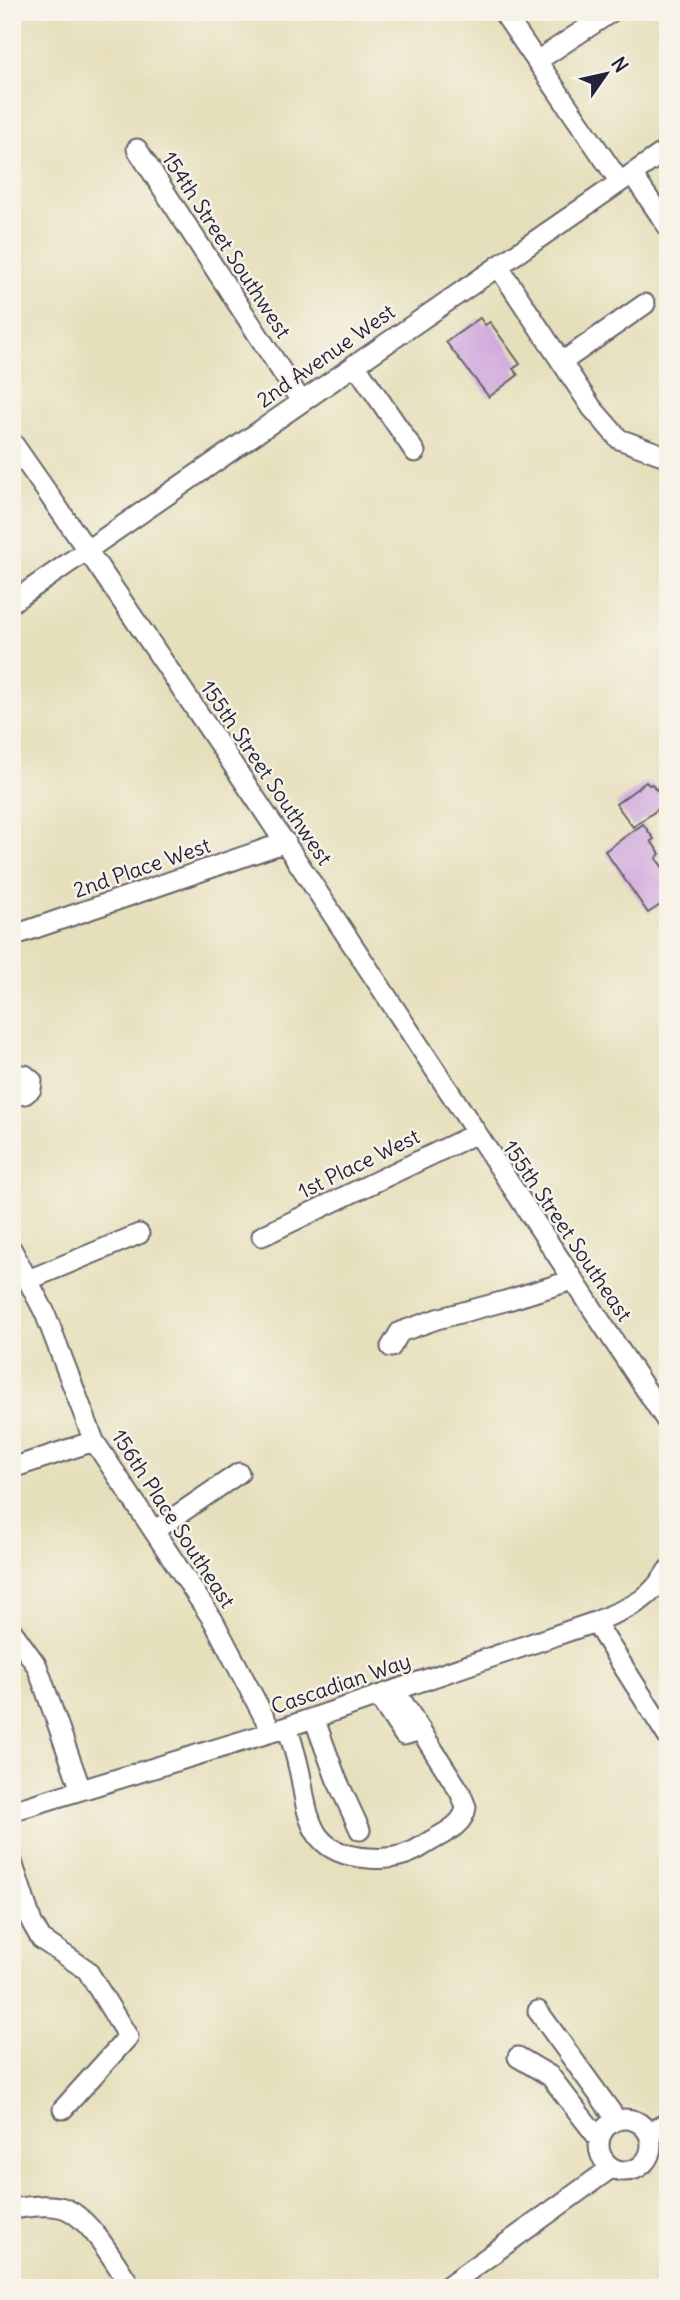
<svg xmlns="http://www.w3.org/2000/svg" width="680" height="2300" font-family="Delius,sans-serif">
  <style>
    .building { fill: #cfa7dd }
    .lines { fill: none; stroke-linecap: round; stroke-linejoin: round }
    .minor-casing { stroke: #676468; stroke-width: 23 }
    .minor { stroke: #fff; stroke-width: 19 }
    .labels { text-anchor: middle; stroke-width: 5; stroke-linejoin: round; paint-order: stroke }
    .street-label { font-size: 21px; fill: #22223b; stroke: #f7f3e8 }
  </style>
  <rect width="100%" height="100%" fill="#f7f3e8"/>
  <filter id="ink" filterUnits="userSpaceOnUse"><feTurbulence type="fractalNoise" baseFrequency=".0143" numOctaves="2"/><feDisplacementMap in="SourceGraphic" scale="14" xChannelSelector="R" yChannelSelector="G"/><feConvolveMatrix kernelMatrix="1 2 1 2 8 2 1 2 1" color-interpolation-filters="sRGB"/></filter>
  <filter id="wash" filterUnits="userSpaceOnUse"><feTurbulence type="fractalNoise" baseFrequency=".00686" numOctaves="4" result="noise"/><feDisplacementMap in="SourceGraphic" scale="28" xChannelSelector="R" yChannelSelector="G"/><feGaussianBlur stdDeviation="1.57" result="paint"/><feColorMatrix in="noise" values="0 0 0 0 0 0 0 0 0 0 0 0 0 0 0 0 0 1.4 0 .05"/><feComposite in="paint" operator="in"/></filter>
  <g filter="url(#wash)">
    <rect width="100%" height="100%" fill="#e6dfbb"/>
    <g id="blocks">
      <path class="building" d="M 480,318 L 485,325 L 490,322 L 520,364 L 513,369 L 518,375 L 489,397 L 446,342 Z
        M 646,782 L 649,785 L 652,784 L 656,790 L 658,788 L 668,802 L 633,827 L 616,804 Z
        M 643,824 L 654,839 L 651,841 L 660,854 L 656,858 L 668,875 L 668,900 L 648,913 L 605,851 Z"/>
    </g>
  </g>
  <g filter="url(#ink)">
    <use href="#blocks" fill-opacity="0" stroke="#676468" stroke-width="2"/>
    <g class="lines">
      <g class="minor-casing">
        <path id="minor" d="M 503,12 L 620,182
          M 537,61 L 611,12
          M 137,149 L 301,401
          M 632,174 L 668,227
          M 498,266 L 592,408 L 619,439 L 668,457
          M 562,362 L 645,304
          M 355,364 L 415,452
          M 12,442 C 238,764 450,1095 668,1423
          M 12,602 L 668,149
          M 12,936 L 286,842
          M 12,1075 L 25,1075 L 32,1081 L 31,1089 L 25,1094 L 12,1096
          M 262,1236 L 475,1134
          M 12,1250 L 45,1313 L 94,1441 L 213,1620 L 272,1732
          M 28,1280 L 139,1234
          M 391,1347 L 400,1332 L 437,1319 L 505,1301 L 573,1280
          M 12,1468 L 94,1441
          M 154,1531 L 239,1473
          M 595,1622 L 668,1737
          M 12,1631 L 37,1666 L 81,1790
          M 378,1696 L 404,1735 L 421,1730
          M 314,1718 L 336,1778 L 360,1830
          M 287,1727 C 293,1745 299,1765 302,1784 C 309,1828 317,1855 369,1858 C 389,1860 408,1856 424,1845 C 439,1835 464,1827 466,1807 L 460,1792 L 395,1690
          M 12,1811 L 272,1732 L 595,1622 C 629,1607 647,1604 668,1570
          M 12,1862 L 32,1923 L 41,1939 L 87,1970 L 128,2037 L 63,2109
          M 538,2011 L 617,2120
          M 518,2057 L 550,2076 L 599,2139
          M599 2145a26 26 0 1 1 52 0a26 26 0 1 1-52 0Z
          M 648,2133 L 668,2122
          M 12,2209 C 29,2207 50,2203 66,2209 C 92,2220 116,2265 132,2288
          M 445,2288 L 611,2168"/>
      </g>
      <use href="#minor" class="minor"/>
    </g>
  </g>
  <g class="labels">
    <g class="street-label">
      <text transform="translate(226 245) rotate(57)" y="7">154th Street Southwest</text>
      <text transform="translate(326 356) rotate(-35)" y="7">2nd Avenue West</text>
      <text transform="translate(266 773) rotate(56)" y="7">155th Street Southwest</text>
      <text transform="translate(142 868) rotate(-19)" y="7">2nd Place West</text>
      <text transform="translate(359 1164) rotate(-26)" y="7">1st Place West</text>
      <text transform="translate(567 1231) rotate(56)" y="7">155th Street Southeast</text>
      <text transform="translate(173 1519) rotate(57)" y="7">156th Place Southeast</text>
      <text transform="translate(341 1684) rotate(-19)" y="7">Cascadian Way</text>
    </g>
  </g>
  <rect width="680" height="2300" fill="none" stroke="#f7f3e8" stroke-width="42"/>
  <g transform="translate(606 74) rotate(56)" stroke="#f7f3e8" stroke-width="5" paint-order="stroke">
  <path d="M0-5L12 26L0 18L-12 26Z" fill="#22223b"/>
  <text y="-10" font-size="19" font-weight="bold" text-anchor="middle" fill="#22223b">N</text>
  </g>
</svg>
